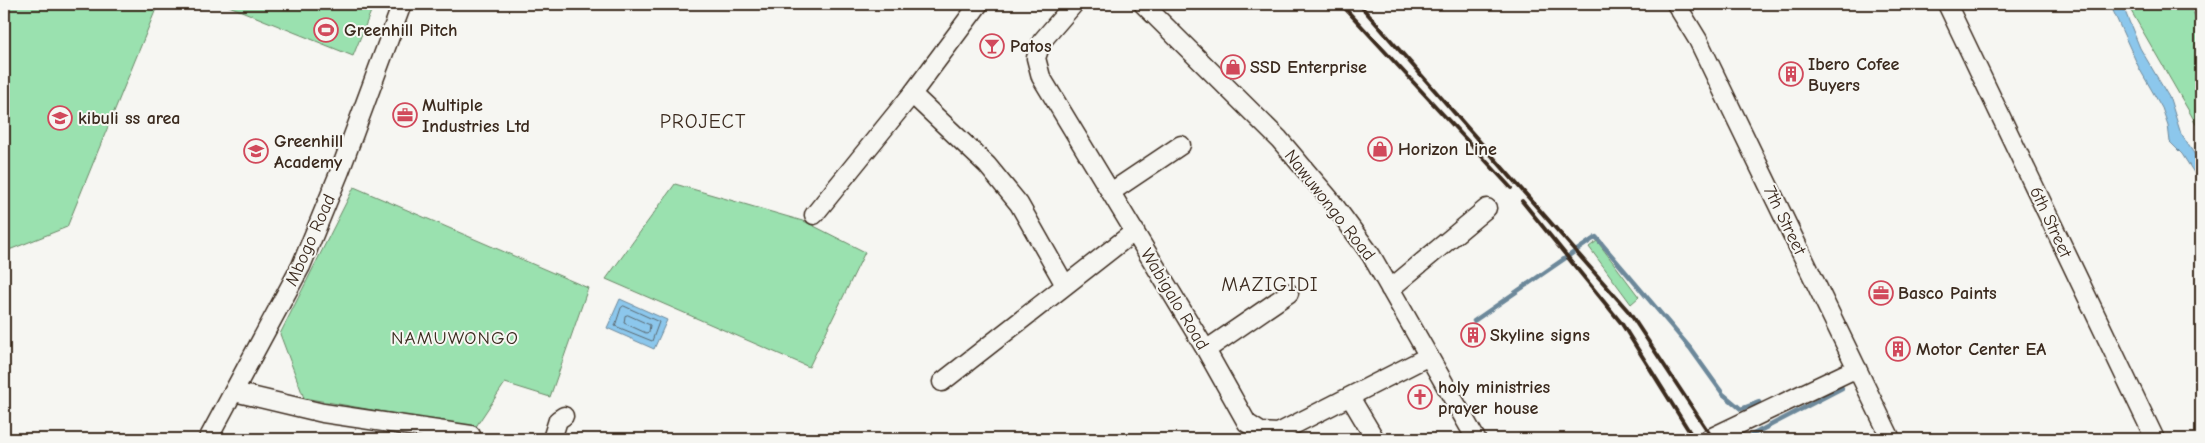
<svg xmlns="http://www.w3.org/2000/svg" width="2205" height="443" font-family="'Comic Neue',sans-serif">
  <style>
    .green { fill: #9ae1af; stroke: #6a8666 }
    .water { fill: #8cc7ec; stroke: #6c889a }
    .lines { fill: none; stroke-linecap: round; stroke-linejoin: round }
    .shore { stroke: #5b6970; stroke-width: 1 }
    .stream { stroke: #6c889a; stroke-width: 4.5 }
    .minor-casing { stroke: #3b2a1e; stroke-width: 21 }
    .minor { stroke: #f6f6f2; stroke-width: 18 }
    .rail { stroke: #3b2a1e; stroke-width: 4 }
    .labels { text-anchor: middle; stroke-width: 4; stroke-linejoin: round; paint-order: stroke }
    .poi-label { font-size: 18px; font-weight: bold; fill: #3b2a1e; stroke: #f6f6f2; text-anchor: start }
    .street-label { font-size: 18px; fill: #3b2a1e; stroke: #f6f6f2 }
    .neighbourhood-label { font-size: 19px; letter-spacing: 1px; fill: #3b2a1e; stroke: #f6f6f2 }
    .quarter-label { font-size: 20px; letter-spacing: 1px; fill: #3b2a1e; stroke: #f6f6f2 }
  </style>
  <rect width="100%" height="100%" fill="#f6f6f2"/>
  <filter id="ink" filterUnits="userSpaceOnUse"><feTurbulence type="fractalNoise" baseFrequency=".02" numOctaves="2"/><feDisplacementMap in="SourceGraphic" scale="10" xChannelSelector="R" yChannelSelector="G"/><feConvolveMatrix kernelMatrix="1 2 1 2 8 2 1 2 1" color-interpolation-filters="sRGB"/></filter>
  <g filter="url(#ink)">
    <path class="green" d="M 4,4 L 158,4 L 67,227 L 4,252 Z
      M 224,4 L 374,4 L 353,56 Z
      M 2127,4 L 2189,4 L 2201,28 L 2201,132 Z
      M 675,184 L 806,222 L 865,252 L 809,367 L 606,279 Z
      M 354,187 L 588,288 L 550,397 L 505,383 L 475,428 L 304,398 L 280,334 Z
      M 1597,241 L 1639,297 L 1631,304 L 1589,247 Z"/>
    <path class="water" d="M 2110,4 L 2122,4 L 2140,48 L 2170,99 L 2181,134 L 2201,164 L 2201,192 L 2198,179 L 2182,154 L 2170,142 L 2168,125 L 2162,108 L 2139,68 Z
      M 620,299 L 667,320 L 654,349 L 607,328 Z"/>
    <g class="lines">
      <path class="shore" d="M 624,306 L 659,322 L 652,341 L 615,326 L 621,308 Z
        M 628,315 L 650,325 L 649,332 L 646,333 L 624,323 L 625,316 Z"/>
      <path class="stream" d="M 1474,321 L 1596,237 L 1690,348 L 1723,394 L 1741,409 L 1759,402
        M 1744,439 L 1842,388"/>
      <g class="minor-casing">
        <path id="minor" d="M 1074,4 L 1042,41 L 1036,58 L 1041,77 L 1206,350 L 1247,423 L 1261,432 L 1278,433 L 1429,356
          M 1143,4 L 1279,139 L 1329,198 L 1371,255 L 1476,439
          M 1676,4 L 1698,40 L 1891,439
          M 1947,4 L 2155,439
          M 912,94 L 987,165 L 1019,204 L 1065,285
          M 1111,192 L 1181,145
          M 814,215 L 912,94 L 979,4
          M 1390,289 L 1487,208
          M 1206,350 L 1289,293
          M 942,382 L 1135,231
          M 234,392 L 323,413 L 471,435
          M 1350,397 L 1375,439
          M 208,439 L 301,266 L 340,171 L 402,4
          M 552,439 L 558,420 L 564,416
          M 1708,439 L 1857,368"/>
      </g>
      <use href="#minor" class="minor"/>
      <path class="rail" d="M 1341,4 L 1511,188
        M 1359,4 L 1629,312 L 1713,439
        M 2198,4 L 2201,10
        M 1522,201 L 1622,324 L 1694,439"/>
    </g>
  </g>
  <defs>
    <g id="stadium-ring" transform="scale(1.25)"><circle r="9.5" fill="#f6f6f2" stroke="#d1495b" stroke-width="1.5"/><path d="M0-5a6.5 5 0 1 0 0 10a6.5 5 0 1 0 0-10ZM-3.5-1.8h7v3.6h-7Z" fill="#d1495b"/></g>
    <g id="bar-ring" transform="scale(1.25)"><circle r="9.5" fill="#f6f6f2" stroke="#d1495b" stroke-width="1.5"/><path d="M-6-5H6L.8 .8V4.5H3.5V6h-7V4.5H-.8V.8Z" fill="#d1495b"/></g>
    <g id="shop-ring" transform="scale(1.25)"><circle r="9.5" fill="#f6f6f2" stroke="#d1495b" stroke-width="1.5"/><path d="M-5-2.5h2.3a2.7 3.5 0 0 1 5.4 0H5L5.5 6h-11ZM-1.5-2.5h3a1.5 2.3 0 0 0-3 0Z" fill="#d1495b"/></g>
    <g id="building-ring" transform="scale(1.25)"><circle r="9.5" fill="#f6f6f2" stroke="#d1495b" stroke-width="1.5"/><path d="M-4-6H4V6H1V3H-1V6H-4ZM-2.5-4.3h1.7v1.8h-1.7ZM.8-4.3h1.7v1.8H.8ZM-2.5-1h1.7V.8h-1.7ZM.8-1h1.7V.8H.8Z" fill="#d1495b"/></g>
    <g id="office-ring" transform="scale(1.25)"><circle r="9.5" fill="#f6f6f2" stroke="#d1495b" stroke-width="1.5"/><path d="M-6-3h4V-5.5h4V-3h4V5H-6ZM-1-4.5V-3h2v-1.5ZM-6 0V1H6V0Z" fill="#d1495b"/></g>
    <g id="school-ring" transform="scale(1.25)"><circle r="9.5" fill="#f6f6f2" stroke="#d1495b" stroke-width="1.5"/><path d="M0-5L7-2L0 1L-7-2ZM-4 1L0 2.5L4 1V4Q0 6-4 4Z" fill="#d1495b"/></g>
    <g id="church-ring" transform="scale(1.25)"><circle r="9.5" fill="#f6f6f2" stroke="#d1495b" stroke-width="1.5"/><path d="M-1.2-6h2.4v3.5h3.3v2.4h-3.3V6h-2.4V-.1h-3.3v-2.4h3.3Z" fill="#d1495b"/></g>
  </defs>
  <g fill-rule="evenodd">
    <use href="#stadium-ring" x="326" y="30"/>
    <use href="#bar-ring" x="992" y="46"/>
    <use href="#shop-ring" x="1233" y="67"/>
    <use href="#building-ring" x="1791" y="74"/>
    <use href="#office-ring" x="405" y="115"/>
    <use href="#school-ring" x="60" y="118"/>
    <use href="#shop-ring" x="1380" y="149"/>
    <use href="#school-ring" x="256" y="151"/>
    <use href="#office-ring" x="1881" y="293"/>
    <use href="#building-ring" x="1473" y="335"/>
    <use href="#building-ring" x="1898" y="349"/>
    <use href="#church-ring" x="1420" y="397"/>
  </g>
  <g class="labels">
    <g class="poi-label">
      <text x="344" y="36">Greenhill Pitch</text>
      <text x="1010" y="52">Patos</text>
      <text x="1808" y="70">Ibero Cofee<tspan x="1808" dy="21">Buyers</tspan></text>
      <text x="1250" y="73">SSD Enterprise</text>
      <text x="422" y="111">Multiple<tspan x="422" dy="21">Industries Ltd</tspan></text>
      <text x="78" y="124">kibuli ss area</text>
      <text x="274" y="147">Greenhill<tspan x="274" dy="21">Academy</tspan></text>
      <text x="1398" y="155">Horizon Line</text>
      <text x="1898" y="299">Basco Paints</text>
      <text x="1490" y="341">Skyline signs</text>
      <text x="1916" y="355">Motor Center EA</text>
      <text x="1438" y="393">holy ministries<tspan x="1438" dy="21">prayer house</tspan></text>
    </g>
    <g class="street-label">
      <text transform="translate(1330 205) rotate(52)" y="6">Nawuwongo Road</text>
      <text transform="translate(1785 220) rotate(64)" y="6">7th Street</text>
      <text transform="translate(2051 222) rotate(65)" y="6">6th Street</text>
      <text transform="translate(310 240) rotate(-66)" y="6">Mbogo Road</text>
      <text transform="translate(1175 299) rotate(59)" y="6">Wabigalo Road</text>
    </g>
    <g class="neighbourhood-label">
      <text x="455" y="344">NAMUWONGO</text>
    </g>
    <g class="quarter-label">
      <text x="703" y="128">PROJECT</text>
      <text x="1270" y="291">MAZIGIDI</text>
    </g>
  </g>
  <rect width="2205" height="443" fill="none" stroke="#f6f6f2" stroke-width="20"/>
  <rect x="10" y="10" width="2185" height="423" fill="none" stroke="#3b2a1e" stroke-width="2" filter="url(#ink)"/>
</svg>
